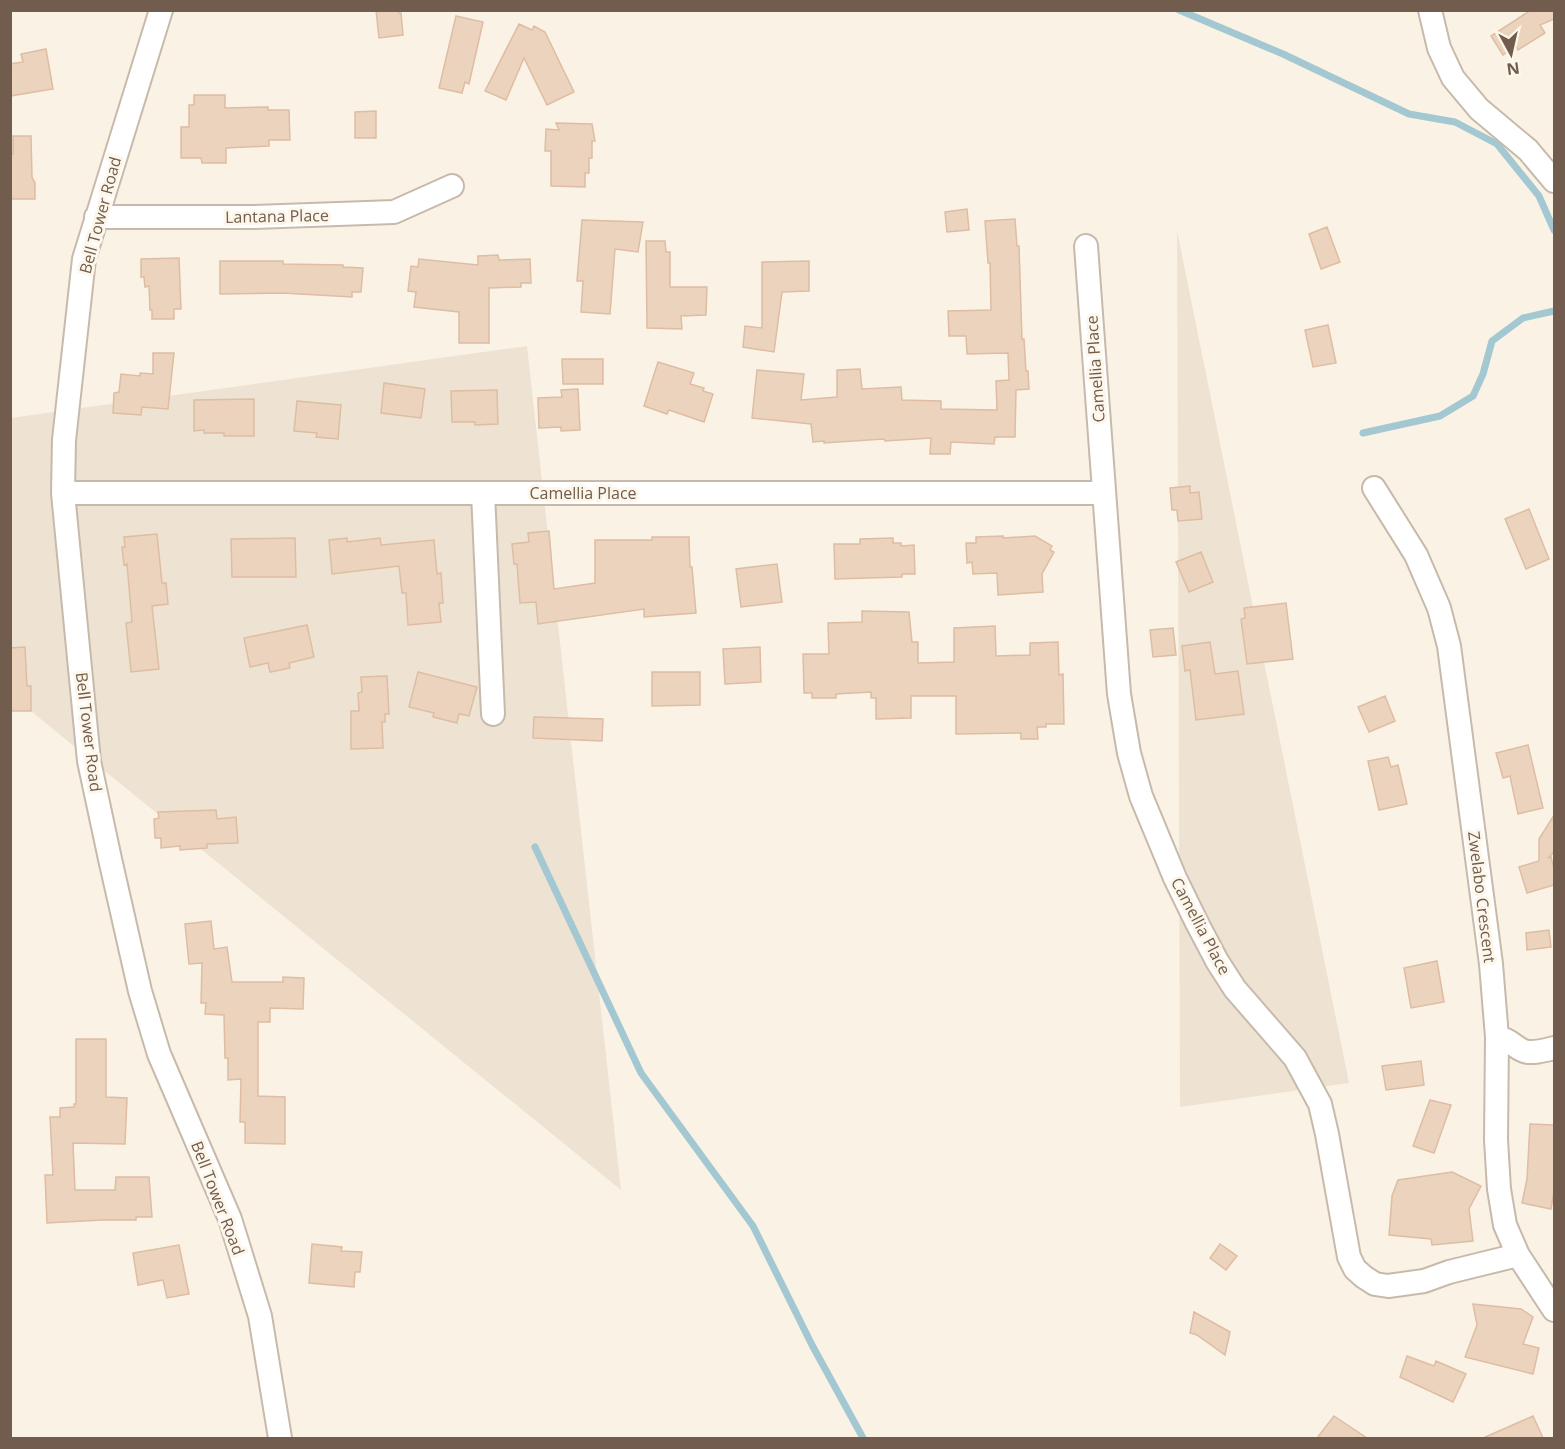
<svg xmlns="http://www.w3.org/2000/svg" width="1565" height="1449" font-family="'Open Sans',sans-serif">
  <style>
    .residential { fill: #eee3d2 }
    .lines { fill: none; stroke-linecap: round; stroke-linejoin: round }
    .stream { stroke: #a3c8d2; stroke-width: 7 }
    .building { fill: #ebd3be; stroke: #debda2; stroke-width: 1.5 }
    .minor-casing { stroke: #c8baab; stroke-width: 26 }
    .minor { stroke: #fff; stroke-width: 22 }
    .labels { text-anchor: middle; stroke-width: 6; stroke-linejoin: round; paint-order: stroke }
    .street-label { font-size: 16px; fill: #715c4d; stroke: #fdf7eb }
  </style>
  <rect width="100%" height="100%" fill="#faf3e5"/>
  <path class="residential" d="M 1177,230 L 1349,1083 L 1180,1107 Z
    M 527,346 L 621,1190 L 11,695 L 10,418 Z"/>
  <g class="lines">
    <path class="stream" d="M 1179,10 L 1283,54 L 1409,114 L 1455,122 L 1497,144 L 1539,196 L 1554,230
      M 1363,433 L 1440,416 L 1473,396 L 1483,374 L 1492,341 L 1523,318 L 1554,311
      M 535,847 L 641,1073 L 753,1226 L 812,1345 L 863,1438"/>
  </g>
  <path class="building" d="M 376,10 L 398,10 L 399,13 L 401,13 L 403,35 L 379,38 Z
    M 1531,10 L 1554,10 L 1554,19 L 1540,25 L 1545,33 L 1518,50 L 1516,46 L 1503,55 L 1491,36 Z
    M 456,16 L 483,22 L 469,84 L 465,82 L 462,93 L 439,88 Z
    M 519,24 L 532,30 L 534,26 L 545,32 L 574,92 L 547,105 L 524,58 L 506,100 L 485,91 Z
    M 46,49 L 53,89 L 10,96 L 10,64 L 23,62 L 21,54 Z
    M 194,95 L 225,95 L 225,108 L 268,107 L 268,110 L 289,110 L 290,140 L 269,140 L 269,146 L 226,148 L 226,163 L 202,163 L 201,158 L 181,158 L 181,127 L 189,127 L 189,105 L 194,105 Z
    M 376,111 L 376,138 L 355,138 L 355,112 Z
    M 556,123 L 592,124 L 595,141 L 592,141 L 592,158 L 589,158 L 589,173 L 585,173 L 585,187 L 551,186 L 551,151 L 545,151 L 546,129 L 559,130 Z
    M 13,136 L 31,136 L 32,177 L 35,183 L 35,199 L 10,199 L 10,154 L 13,154 Z
    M 967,209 L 969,230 L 947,232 L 945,212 Z
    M 1015,219 L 1017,246 L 1019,246 L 1022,339 L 1024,339 L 1026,371 L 1028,371 L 1029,389 L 1016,390 L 1015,437 L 995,437 L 994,444 L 951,442 L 950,454 L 930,454 L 931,438 L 885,441 L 884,439 L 824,443 L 824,441 L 813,442 L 811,424 L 752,418 L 757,370 L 804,374 L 801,400 L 837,397 L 837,370 L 860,369 L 862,389 L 901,387 L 902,400 L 941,401 L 941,409 L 997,410 L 996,381 L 1009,380 L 1008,353 L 967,354 L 966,336 L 949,336 L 948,311 L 991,310 L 990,263 L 988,263 L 985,221 Z
    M 582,220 L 643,222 L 638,252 L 615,249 L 610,314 L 581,312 L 583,281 L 577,281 Z
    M 1327,227 L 1340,262 L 1321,269 L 1309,234 Z
    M 646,241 L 665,241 L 666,252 L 670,252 L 670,287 L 707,287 L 706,315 L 681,316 L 682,329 L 647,328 Z
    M 498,255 L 499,260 L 530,259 L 531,283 L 521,283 L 521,287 L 489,288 L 489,343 L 459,343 L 459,312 L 414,307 L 416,292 L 408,291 L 411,266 L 418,267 L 419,259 L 478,265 L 478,256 Z
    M 179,258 L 181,309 L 174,309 L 174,319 L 152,319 L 152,310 L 150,310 L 149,286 L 145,287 L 144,277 L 141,277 L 141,259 Z
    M 220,261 L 283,261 L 283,264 L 343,265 L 343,267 L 363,268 L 361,292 L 352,292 L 352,297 L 282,293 L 220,294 Z
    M 809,261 L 809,291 L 782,292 L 774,352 L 743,347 L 745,326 L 762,328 L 762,262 Z
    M 1328,325 L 1336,363 L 1313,367 L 1305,330 Z
    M 153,353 L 174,353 L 168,409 L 142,407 L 141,415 L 113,413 L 114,393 L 119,392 L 121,374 L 140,376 L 140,373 L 153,374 Z
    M 562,359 L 603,359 L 603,384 L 563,384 Z
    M 658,362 L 694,373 L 690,384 L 704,388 L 703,391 L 713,394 L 704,422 L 669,410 L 667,414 L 644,406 Z
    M 384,383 L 425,389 L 421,418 L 381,413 Z
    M 578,389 L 580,430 L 561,431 L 561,427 L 539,428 L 538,398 L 562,397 L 561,390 Z
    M 497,390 L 498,424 L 475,425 L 475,422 L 452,422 L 451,391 Z
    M 254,399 L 254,436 L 224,436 L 224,433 L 204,433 L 204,430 L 194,431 L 194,400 Z
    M 297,401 L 341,405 L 338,439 L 316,437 L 317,433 L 294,431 Z
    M 1190,486 L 1190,493 L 1199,492 L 1202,519 L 1178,521 L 1177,510 L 1172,510 L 1170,488 Z
    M 1529,509 L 1549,559 L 1526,569 L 1505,519 Z
    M 549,531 L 554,589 L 595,583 L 595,540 L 652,540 L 652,537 L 689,537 L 690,567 L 692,567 L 696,613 L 644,617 L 644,609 L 538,624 L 536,602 L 520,603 L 517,564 L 514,564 L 512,544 L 529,542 L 528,533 Z
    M 157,534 L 162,583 L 166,583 L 168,604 L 152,606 L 159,669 L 131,672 L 126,623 L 132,622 L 127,564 L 124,565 L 122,547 L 125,547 L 124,537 Z
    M 1003,536 L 1003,538 L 1035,536 L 1052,546 L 1050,550 L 1054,552 L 1042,574 L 1043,592 L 998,595 L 997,573 L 973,574 L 972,562 L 967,563 L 966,543 L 976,543 L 976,537 Z
    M 295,538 L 296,577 L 232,577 L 231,539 Z
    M 347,538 L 347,542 L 380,538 L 381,545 L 434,540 L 437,574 L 441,573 L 443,603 L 439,603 L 441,622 L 408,625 L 406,593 L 402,593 L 399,566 L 332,574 L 329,540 Z
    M 893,538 L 893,543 L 901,543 L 901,546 L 914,545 L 915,574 L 902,574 L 902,577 L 835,579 L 834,544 L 860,544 L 860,539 Z
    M 1201,552 L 1213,582 L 1189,592 L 1176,562 Z
    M 777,564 L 782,602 L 741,607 L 736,569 Z
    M 1286,603 L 1293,659 L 1247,664 L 1241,619 L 1245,618 L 1244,608 Z
    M 862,611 L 909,612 L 912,642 L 918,642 L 918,663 L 954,662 L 954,628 L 995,626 L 996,656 L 1030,655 L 1030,643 L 1058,642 L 1059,675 L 1063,674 L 1064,724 L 1046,724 L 1046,727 L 1037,727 L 1038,739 L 1021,739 L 1021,733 L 956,734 L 956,696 L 911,696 L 911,718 L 876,719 L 876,698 L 871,698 L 871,692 L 836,694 L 836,698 L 812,698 L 812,693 L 804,693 L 803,654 L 829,654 L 828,623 L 862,622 Z
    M 307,625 L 314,657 L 289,663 L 290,668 L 270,672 L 268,663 L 250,667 L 244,638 Z
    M 1173,628 L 1176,655 L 1153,657 L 1150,630 Z
    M 1210,642 L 1215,674 L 1238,671 L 1244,714 L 1196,720 L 1190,670 L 1185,671 L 1182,646 Z
    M 25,647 L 27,686 L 31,686 L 31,711 L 10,711 L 10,648 Z
    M 760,647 L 761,682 L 725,684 L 723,649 Z
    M 418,672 L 477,687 L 469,716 L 459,714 L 457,723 L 433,717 L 434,713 L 409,707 Z
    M 652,672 L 700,672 L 700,705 L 652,706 Z
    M 387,676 L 389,714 L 385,714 L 385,722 L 382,722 L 383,748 L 351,749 L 351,711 L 359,711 L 358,693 L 362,692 L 361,677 Z
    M 1385,696 L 1395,721 L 1369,732 L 1358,707 Z
    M 534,717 L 603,719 L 602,741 L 533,738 Z
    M 1528,745 L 1543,808 L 1518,814 L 1510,776 L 1503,778 L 1496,753 Z
    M 1388,757 L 1391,767 L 1398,765 L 1407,804 L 1379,810 L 1368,761 Z
    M 216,810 L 217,819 L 236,817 L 238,843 L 207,844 L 207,848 L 180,850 L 180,846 L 161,848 L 161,838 L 155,838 L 154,819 L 159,818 L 158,812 Z
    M 1554,815 L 1554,852 L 1548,858 L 1551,857 L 1554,868 L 1554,885 L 1527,893 L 1519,867 L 1539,861 L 1539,839 Z
    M 211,921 L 214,949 L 227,947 L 232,982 L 283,982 L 283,977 L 304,978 L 303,1009 L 270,1008 L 270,1022 L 258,1022 L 258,1096 L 285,1097 L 285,1144 L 245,1143 L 245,1122 L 240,1122 L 241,1079 L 228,1080 L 228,1058 L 225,1058 L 224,1015 L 205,1014 L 206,1003 L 201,1003 L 202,963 L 189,964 L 185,924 Z
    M 1549,930 L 1551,947 L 1527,950 L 1526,933 Z
    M 1437,961 L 1444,1002 L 1411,1008 L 1404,968 Z
    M 76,1039 L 106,1039 L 106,1097 L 127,1098 L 125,1144 L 73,1143 L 75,1190 L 115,1190 L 116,1177 L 149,1177 L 152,1217 L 136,1217 L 136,1220 L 102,1220 L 47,1223 L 45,1175 L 53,1175 L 50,1117 L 60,1117 L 60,1108 L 74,1107 L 74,1104 L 76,1104 Z
    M 1421,1061 L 1424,1085 L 1386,1090 L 1382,1066 Z
    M 1430,1100 L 1451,1105 L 1434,1153 L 1413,1146 Z
    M 1530,1124 L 1554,1125 L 1554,1192 L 1551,1209 L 1522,1203 L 1527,1179 Z
    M 1452,1172 L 1481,1186 L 1469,1209 L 1473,1241 L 1432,1245 L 1431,1239 L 1389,1235 L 1392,1196 L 1398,1180 Z
    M 312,1244 L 342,1247 L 341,1251 L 362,1252 L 360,1272 L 355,1272 L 354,1287 L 309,1283 Z
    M 1220,1244 L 1237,1256 L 1226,1270 L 1210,1258 Z
    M 179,1245 L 189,1294 L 167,1298 L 163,1280 L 138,1285 L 133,1253 Z
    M 1473,1304 L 1521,1309 L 1533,1317 L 1523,1344 L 1539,1348 L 1533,1374 L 1465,1357 L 1477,1325 Z
    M 1194,1312 L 1230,1332 L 1225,1355 L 1197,1335 L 1190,1333 Z
    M 1407,1356 L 1434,1366 L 1436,1361 L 1466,1374 L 1453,1402 L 1400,1377 Z
    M 1334,1416 L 1367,1438 L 1317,1438 Z
    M 1533,1416 L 1543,1438 L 1483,1438 Z"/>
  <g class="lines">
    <g class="minor-casing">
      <path id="minor" d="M 161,10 L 84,259 L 64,440 L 63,493 L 89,761 L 110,859 L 140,991 L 159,1054 L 230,1219 L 260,1316 L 280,1438
        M 1430,10 L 1439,48 L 1453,78 L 1479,109 L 1528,150 L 1554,181
        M 96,217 L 254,217 L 394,212 L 452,186
        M 1086,246 L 1119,694 L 1129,753 L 1141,796 L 1175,878 L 1197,923 L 1217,961 L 1235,989 L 1295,1058 L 1320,1104 L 1327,1134 L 1349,1257 L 1355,1269 L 1364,1277 L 1375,1284 L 1388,1286 L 1424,1281 L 1449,1272 L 1518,1255
        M 1374,488 L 1416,555 L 1439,608 L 1449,646 L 1491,964 L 1497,1037 L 1496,1140 L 1499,1189 L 1505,1225 L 1518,1255 L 1554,1310
        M 63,493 L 1104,493
        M 483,493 L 493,714
        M 1497,1037 C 1512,1040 1513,1047 1524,1051 C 1532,1054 1546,1050 1554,1048"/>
    </g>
    <use href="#minor" class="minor"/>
  </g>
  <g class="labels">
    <g class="street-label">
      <text transform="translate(100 215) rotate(-75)" y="6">Bell Tower Road</text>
      <text transform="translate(277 216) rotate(-1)" y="6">Lantana Place</text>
      <text transform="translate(1095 369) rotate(-94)" y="6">Camellia Place</text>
      <text x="583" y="499">Camellia Place</text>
      <text transform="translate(89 732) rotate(83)" y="6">Bell Tower Road</text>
      <text transform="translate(1482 897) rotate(83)" y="6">Zwelabo Crescent</text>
      <text transform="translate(1201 926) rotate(62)" y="6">Camellia Place</text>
      <text transform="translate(218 1198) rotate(69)" y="6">Bell Tower Road</text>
    </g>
  </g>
  <rect width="1565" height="1449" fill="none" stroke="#715c4d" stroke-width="24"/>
  <g transform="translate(1511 54) rotate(172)" stroke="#fdf7eb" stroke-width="4.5" paint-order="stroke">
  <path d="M0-4.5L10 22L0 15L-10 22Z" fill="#715c4d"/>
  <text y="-9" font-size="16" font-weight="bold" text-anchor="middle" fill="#715c4d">N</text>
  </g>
</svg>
